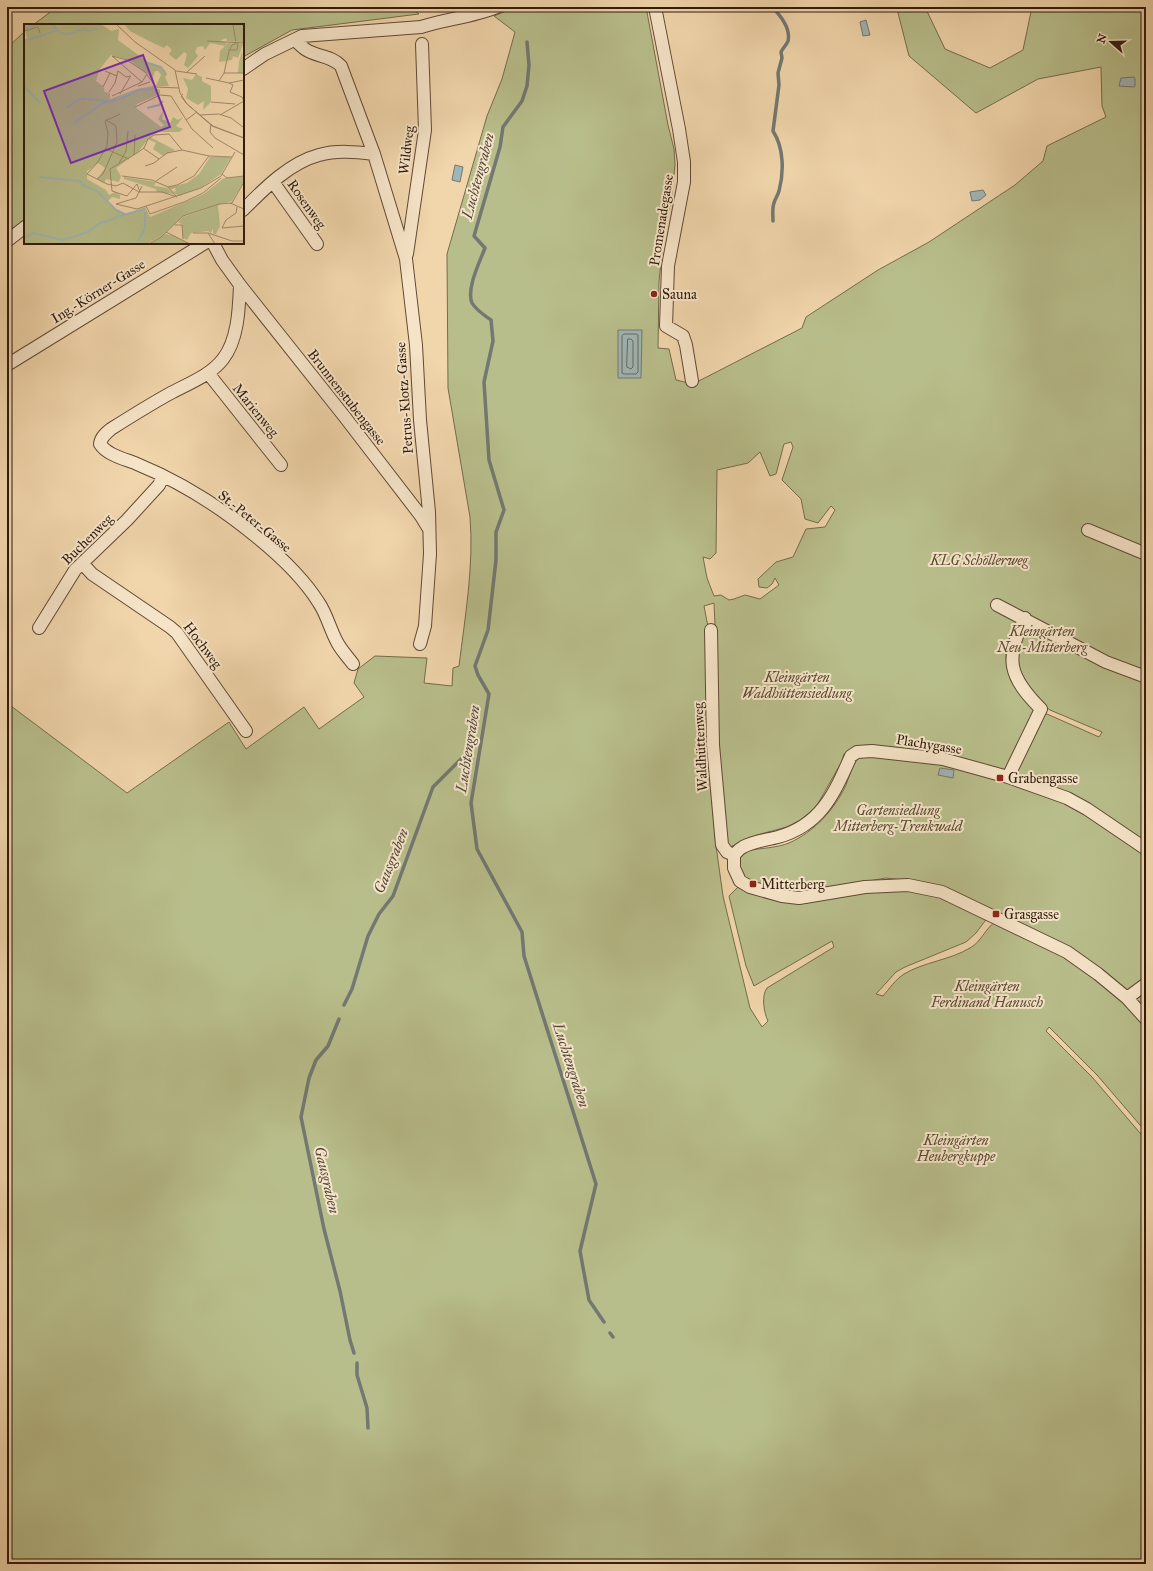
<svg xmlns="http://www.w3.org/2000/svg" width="1153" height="1571" font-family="'IM FELL Great Primer',serif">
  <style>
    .green { fill: #b8be8b; stroke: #746c4c; fill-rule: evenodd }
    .water { fill: #a0b6b5; stroke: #737872 }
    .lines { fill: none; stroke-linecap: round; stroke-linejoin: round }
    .shore { stroke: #686861; stroke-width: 1 }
    .stream { stroke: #737872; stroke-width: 3.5 }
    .minor-casing { stroke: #604934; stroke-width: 14 }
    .minor { stroke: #f6e4c8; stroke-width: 12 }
    .poi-dot { fill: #8f2418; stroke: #f6e4c8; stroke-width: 1.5 }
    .labels { text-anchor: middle; stroke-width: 4; stroke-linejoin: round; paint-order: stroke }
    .street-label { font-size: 14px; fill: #301a0d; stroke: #f6e4c8 }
    .poi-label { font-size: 14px; fill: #301a0d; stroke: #f6e4c8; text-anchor: start }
    .park-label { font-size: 14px; font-style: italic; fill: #594b33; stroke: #f6e4c8 }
    .water-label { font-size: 15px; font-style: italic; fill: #52493f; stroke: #f6e4c8 }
    .inset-river { fill: none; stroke: #a0b6b5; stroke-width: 2 }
    .inset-road { fill: none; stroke: #a48a6c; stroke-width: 1 }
    .view { fill: #7b2cbf; fill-opacity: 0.15; stroke: #7b2cbf; stroke-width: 2 }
    .inset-edge { fill: none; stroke: #301a0d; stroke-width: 2 }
  </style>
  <rect width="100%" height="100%" fill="#f1d5ab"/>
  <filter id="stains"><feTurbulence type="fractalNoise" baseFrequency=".005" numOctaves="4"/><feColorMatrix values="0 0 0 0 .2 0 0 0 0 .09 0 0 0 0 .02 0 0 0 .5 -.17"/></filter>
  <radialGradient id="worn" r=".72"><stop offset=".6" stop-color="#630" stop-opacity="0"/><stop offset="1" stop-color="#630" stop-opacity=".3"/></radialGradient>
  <path class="green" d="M 57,7 L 410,7 L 419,14 L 292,30 L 243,57 L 243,25 L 33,25 Z
    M 516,7 L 646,7 L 668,125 L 674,149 L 675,165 L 671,201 L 664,231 L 659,282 L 658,348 L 669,349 L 676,380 L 693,384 L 802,328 L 806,317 L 878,270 L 929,242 L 1015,185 L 1043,161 L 1047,146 L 1106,117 L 1102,106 L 1101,67 L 1038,79 L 976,113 L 909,56 L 897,9 L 901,7 L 925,7 L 945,49 L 990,68 L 1023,50 L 1032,7 L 1146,7 L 1146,673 L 1125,666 L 1107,656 L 1098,662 L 1144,682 L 1146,679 L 1146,1132 L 1097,1075 L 1049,1027 L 1046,1031 L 1092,1077 L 1146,1140 L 1146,1564 L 7,1564 L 7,703 L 127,793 L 229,722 L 246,749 L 304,707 L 319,729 L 364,697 L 354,683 L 358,669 L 375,656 L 427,658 L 424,683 L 452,686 L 453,668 L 459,666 C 465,617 474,566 470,517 L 448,388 L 447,254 L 487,116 L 502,79 L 515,32 L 494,16 ZM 791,442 L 793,447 L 782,480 L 801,499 L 805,519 L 818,523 L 831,506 L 835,510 L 825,527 L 806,529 L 793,557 L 776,562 L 758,579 L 759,587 L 767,588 L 772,584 L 775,578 L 779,585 L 760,599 L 745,595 L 734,599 L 729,600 L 721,595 L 714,596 L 707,578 L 703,557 L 710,559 L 716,553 L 717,470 L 748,463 L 760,452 L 770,476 L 776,474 L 784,444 ZM 714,603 L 718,690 L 718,774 L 721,811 L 728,848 L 757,835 L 787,827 L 801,820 L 816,807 L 841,763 L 844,754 L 854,749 L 862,747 L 909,750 L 963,758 L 1006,771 L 1010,769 L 1030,725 L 1038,701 L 1050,710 L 1102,732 L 1099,737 L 1047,714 L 1041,716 L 1015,771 L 1018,775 L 1046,787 L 1042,794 C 980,771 928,756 862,756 C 852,762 850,775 846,785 C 835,809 814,832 789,843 C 777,848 760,848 747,851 C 740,854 737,858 736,866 L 745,880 L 729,896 L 746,966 L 754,986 L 832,941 L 834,947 L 767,988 C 761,996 764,1013 768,1021 L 762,1027 L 750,1008 L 723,896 L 716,846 L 707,746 L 708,627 L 704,606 ZM 886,878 L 919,882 L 936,885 L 997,913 L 995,922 C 985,929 981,942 970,948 C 950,960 924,962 904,974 C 896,979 889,989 883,996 L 876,994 L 896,972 L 905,967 L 966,942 L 976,933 L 988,917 L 945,897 L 925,890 L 913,889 L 900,888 L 881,891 L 851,893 L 828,897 L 827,888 Z
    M 25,31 L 25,220 L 7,232 L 7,48 Z"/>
  <path class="water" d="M 866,20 L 870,35 L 863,36 L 860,22 Z
    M 1134,77 L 1135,79 L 1135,86 L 1134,87 L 1119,86 L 1121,78 Z
    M 455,165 L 463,167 L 460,182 L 452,180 Z
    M 983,190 L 986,195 L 980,200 L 972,201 L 970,192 Z
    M 618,330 L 642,330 L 641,378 L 618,378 Z
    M 940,768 L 954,770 L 953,778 L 938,775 Z"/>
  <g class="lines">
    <path class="shore" d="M 624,334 L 636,334 L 638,335 L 638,372 L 636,374 L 624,374 L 622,373 L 622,336 Z
      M 628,339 L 631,339 L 633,341 L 633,367 L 631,369 L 627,367 Z"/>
    <path class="stream" d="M 772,7 C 780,15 791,28 788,41 C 787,44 783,48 781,52 L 782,58 L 778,73 L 779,85 L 773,131 C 784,148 784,172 779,191 C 778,195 775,199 774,203 C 772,208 773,215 773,221
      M 527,42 L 529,65 L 527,86 L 522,101 L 503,127 L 500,147 L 474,236 L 485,248 C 480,261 466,289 472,303 C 476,310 484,315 491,320 L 493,341 L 484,382 L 489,460 L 504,510 L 496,532 L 496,560 L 488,630 L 475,666 L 478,675 L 489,694 L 471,803 L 477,849 L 522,932 L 524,956 L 596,1184 L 580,1251 L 589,1300 L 604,1322
      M 344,1005 L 352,989 L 368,936 L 379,914 L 393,896 L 433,787 L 481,739
      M 339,1019 L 328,1046 L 316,1060 L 309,1078 L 301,1117 L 324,1229 L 340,1291 L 350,1340 L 354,1353
      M 610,1333 L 613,1337
      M 357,1363 L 357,1375 L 367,1408 L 368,1428"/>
    <g class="minor-casing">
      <path id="minor" d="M 655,7 L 679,129 L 684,162 L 684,182 L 668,266 L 666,326 L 683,336 L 686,345 L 692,381
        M 243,69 L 265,54 L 302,36 L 421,27 C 446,19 473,17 497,7
        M 374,154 L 406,259 L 416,345 L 420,420 L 429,512 L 430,554 L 425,626 L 420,644
        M 273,182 L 317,244
        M 243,210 C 264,189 289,163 319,155 C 337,150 356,152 374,154 L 341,66 C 331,55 316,57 305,49 C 301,46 298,43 295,40
        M 7,241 L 25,227
        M 213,243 L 222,260 L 240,285 L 344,416 L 421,516 L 429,529
        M 407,254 L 425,130 L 422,44
        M 240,285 C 239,309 238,340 223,359 C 210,376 187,384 169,394 C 149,405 130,417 111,429 C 106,433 101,437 100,444 C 107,455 125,459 137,464 C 181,482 222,508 259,539 C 281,557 304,579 319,603 C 327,615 330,629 337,642 C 341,650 348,657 353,664
        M 7,365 L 205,243
        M 208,373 L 281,465
        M 1088,530 L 1146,554
        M 83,564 L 92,574 L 170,627 L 177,633 L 246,731
        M 997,605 L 1106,662 L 1146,677
        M 39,628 L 75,570 L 127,520 L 159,485 L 163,476
        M 711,630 L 713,745 L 722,845 L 727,852 L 734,855
        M 1008,777 L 1041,709 C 1009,677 1004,659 1025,618
        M 734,855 C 737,852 739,849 743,847 C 753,841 767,840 778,837 C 821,825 834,794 851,756 L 857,752 L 872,751 L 943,759 L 1008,777 L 1067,798 L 1087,809 L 1146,849
        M 734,855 L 734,868 L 740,881 L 750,887 L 782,896 L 799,898 L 865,887 L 908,885 L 942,892 L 1067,952 L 1098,974 L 1127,998 L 1146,1019
        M 1127,998 L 1146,984"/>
    </g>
    <use href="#minor" class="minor"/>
  </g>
  <g class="poi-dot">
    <circle cx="654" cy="294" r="4"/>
    <rect x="996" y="774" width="8" height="8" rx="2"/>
    <rect x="749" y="880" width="8" height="8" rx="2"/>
    <rect x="992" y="910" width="8" height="8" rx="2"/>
  </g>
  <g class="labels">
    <g class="street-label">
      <text transform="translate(406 150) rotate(-83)" y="5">Wildweg</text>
      <text transform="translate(307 204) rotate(55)" y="5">Rosenweg</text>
      <text transform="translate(661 220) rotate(-81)" y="5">Promenadegasse</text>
      <text transform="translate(98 291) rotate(-32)" y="5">Ing.-Körner-Gasse</text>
      <text transform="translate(347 397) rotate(52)" y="5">Brunnenstubengasse</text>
      <text transform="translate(404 398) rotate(-94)" y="5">Petrus-Klotz-Gasse</text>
      <text transform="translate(256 410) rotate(51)" y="5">Marienweg</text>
      <text transform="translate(255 521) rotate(39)" y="5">St.-Peter-Gasse</text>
      <text transform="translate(87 539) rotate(-45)" y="5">Buchenweg</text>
      <text transform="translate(203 645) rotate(53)" y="5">Hochweg</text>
      <text transform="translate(929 744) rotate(9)" y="5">Plachygasse</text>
      <text transform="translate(700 747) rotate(-93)" y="5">Waldhüttenweg</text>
    </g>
    <g class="poi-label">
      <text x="662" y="299">Sauna</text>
      <text x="1008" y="783">Grabengasse</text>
      <text x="761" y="889">Mitterberg</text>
      <text x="1004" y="919">Grasgasse</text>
    </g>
    <g class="park-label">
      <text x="979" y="565">KLG Schöllerweg</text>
      <text x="1042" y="636">Kleingärten<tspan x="1042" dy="16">Neu-Mitterberg</tspan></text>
      <text x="797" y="682">Kleingärten<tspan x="797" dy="16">Waldhüttensiedlung</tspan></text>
      <text x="898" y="815">Gartensiedlung<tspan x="898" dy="16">Mitterberg-Trenkwald</tspan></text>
      <text x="987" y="991">Kleingärten<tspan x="987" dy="16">Ferdinand Hanusch</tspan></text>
      <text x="956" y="1145">Kleingärten<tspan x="956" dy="16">Heubergkuppe</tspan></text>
    </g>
    <g class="water-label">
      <text transform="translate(478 176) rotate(-75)" y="5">Luchtengraben</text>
      <text transform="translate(468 749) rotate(-81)" y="5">Luchtengraben</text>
      <text transform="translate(391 861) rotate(-68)" y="5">Gausgraben</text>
      <text transform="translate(571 1065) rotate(72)" y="5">Luchtengraben</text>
      <text transform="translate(327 1180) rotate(77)" y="5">Gausgraben</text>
    </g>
  </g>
  <g transform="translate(24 24)">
    <rect width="220" height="220" fill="#f1d5ab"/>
    <path d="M 0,0 L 77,0 L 87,7 L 95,5 L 94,16 L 124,38 L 138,43 L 143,50 L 141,53 L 145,62 L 132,62 L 137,51 L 134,47 L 131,47 L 128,57 L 124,50 L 105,36 L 87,31 L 75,46 L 72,57 L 79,62 L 81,68 L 86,69 L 86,75 L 113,65 L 129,62 L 136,66 L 136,70 L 113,80 L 111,83 L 137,103 L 140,101 L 134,95 L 139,87 L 138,95 L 146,99 L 149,93 L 154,96 L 159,93 L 152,102 L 159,105 L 155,108 L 134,108 L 126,113 L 151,126 L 139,132 L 129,125 L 132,119 L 124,115 L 114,128 L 92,144 L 97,152 L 95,158 L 82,155 L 80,159 L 73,155 L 81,144 L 74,139 L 63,147 L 63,155 L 82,166 L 85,171 L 91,168 L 96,171 L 96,175 L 88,173 L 84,177 L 92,185 L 103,190 L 121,183 L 126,193 L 180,170 L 200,154 L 220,152 L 220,157 L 208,177 L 159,192 L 137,212 L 123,220 L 0,220 L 0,16 L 3,14 ZM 100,0 L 220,0 L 220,19 L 213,18 L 212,16 L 210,18 L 203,17 L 202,14 L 196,17 L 203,19 L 201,22 L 186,19 L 181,26 L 179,22 L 173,23 L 171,28 L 174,32 L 164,44 L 160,41 L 163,30 L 160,28 L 152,36 L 145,30 L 148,26 L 143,21 L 140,24 L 125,17 L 106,7 ZM 204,19 L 219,20 L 214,34 L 209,32 L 208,36 L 195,38 L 196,27 ZM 218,27 L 220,49 L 214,49 L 215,38 ZM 172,50 L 178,53 L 178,57 L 187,62 L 187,78 L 179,86 L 180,77 L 174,81 L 162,74 L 164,65 L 159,54 L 168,56 ZM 186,133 L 207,133 L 197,150 L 178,163 L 155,172 L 149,168 L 152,167 L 151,164 L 146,166 L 145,163 L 163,159 L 175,150 ZM 100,153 L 132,158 L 130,162 L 143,164 L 150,170 L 133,168 L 132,165 L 100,155 ZM 194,181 L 196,202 L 192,210 L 189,210 L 189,204 L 187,209 L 184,207 L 167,209 L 163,216 L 159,214 L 158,200 L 154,198 L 159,193 ZM 141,210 L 151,212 L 166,220 L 126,220 Z" fill="#b8be8b"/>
    <path class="inset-river" d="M 27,0 L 37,9 L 44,10 L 60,5 L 64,7 L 73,5M 0,5 L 15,0M 4,16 L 34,6M 124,39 L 137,43 L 142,50M 0,62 L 16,79M 64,75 L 83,77M 42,84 L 56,75 L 63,75M 123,84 L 135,81 L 139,77M 50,99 L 79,79 L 99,74 L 115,66 L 129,65M 15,153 L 56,157 L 58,161 L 73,167 L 92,186 L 102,191M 92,193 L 121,185M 0,214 L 9,209 L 39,216 L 64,208 L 74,200 L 92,194M 114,217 L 121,204 L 121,188"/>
    <path class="inset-road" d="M 92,0 L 111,18 L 151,46 L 156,69 L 163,80 L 189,102 L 220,114M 209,0 L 212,19M 0,7 L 14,3 L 16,9M 183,17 L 220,19M 205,26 L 213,26 L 214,19M 88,32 L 103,36 L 121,48 L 132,63 L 155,64M 88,32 L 118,58 L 123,50M 81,47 L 93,52M 152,47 L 173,50M 163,48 L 181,32M 200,49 L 220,49M 182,54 L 205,59 L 220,56M 195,57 L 200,49 L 205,27 L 208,21 L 213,19M 114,62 L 126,58M 79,63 L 86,49M 85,68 L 91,59 L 94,47 L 102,53 L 107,52M 96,70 L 106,53M 159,70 L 157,72 L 162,79 L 188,102 L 220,114M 88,72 L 118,58M 187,78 L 211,80M 111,83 L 136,71 L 147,72 L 168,105 L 189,124M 96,90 L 81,97 L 84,109 L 83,122 L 73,139 L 63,150 L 83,160 L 92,162 L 99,159 L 115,168 L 138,168 L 153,173M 176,91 L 195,90 L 207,94 L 219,103M 196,91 L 220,77 L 218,73 L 206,68 L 209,61 L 205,59M 162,96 L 173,88M 187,100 L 186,108 L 191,114 L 220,131M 119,124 L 135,135M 82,125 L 105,135M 110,131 L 111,111M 95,139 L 102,127 L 104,107M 121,142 L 130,139 L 143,129 L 158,126M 198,150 L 203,154 L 220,152M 98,152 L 128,156 L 144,163 L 153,161 L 170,152 L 185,132M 73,155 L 79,150 L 93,118 L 92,102 L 82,96M 132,157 L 153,143M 144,163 L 152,172M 116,168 L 113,160 L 103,172 L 88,167 L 86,145 L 113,129 L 120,124 L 124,115 L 130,111 L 145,110 L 158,126 L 185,132 L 208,133M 206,179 L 220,185M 92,180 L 113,185 L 177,164 L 197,152 L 211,128M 92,180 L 112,174 L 118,162M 122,182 L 126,190 L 160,178 L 179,169 L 197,154M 213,183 L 212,189 L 202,196 L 198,204 L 220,202M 151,201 L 158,201 L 159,215M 142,208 L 166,220M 169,209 L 184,209 L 208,217 L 220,217M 184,209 L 191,220M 125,220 L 137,213 L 159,192 L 195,180 L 208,179 L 220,158"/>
    <path class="view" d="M 119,31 L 146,103 L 47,139 L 20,67 Z"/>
    <rect width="220" height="220" class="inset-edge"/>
  </g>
  <rect width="1153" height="1571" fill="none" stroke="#f1d5ab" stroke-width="24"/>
  <rect x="8" y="8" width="1137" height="1555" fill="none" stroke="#301a0d" stroke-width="2"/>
  <rect x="12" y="12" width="1129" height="1547" fill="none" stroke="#301a0d"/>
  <g transform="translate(1111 42) rotate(290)" stroke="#f6e4c8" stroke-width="3" paint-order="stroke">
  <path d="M0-3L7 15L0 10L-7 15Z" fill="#301a0d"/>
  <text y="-6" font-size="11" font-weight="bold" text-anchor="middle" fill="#301a0d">N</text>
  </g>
  <rect width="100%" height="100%" filter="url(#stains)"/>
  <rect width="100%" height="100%" fill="url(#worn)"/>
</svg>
